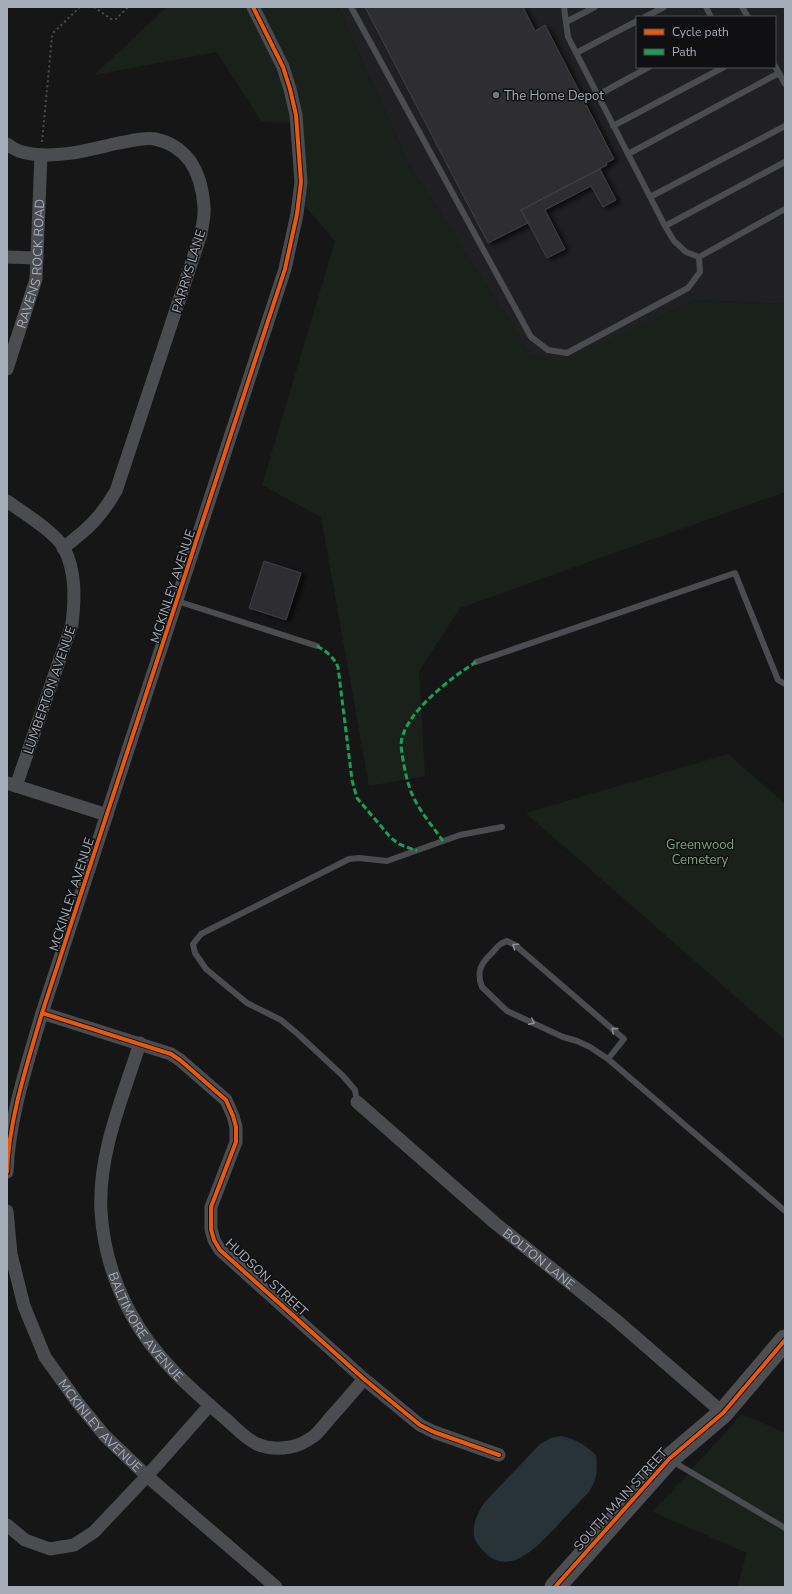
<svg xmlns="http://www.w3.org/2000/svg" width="792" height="1594" font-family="'Nunito Sans',sans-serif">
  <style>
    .built { fill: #202022; fill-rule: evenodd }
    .green { fill: #1a211a }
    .water { fill: #283339 }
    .building { fill: #2f2f30; stroke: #3e3f43; filter: url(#shadow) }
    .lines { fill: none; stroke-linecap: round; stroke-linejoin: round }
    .path { stroke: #4b4d51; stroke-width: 2; stroke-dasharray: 2 3; stroke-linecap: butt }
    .service { stroke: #4a4c4f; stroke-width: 6 }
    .minor { stroke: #4a4c4f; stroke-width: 13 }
    .trunk { stroke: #4c4e52; stroke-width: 21 }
    .quiet { stroke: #1a9f57; stroke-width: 3; stroke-dasharray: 6 3; stroke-linecap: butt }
    .cycleway-casing { stroke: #101012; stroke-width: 6 }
    .cycleway { stroke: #e8590c; stroke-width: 4 }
    .oneway { stroke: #8a9099 }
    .poi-dot { fill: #737880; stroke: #101012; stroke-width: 1.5 }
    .labels { text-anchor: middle; stroke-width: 3; stroke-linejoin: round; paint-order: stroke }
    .poi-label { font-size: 13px; fill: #a5adb9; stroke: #101012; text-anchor: start }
    .street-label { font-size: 13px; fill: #a5adb9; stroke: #101012 }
    .park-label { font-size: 13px; fill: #7ba67b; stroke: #101012 }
  </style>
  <defs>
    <filter id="shadow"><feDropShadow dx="4.5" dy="2.5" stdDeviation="2" flood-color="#0009"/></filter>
  </defs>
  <rect width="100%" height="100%" fill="#161616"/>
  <path class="built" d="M 338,7 L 785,7 L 785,304 L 696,300 L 560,362 L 530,354 L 408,162 ZM 637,17 L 775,17 L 775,67 L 637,67 Z"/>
  <path class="green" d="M 167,7 L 338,7 L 408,162 L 530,354 L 560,361 L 696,300 L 785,304 L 785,492 L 460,608 L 419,671 L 425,776 L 369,786 L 321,517 L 262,485 L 335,241 L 299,199 L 295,123 L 261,121 L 217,52 L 94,75 Z
    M 728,754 L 785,804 L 785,1040 L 526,813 Z
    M 742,1414 L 785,1433 L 785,1587 L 737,1587 L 747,1553 L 653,1512 Z"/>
  <path class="water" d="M 561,1436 C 576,1439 585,1445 596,1455 C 598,1470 597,1481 588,1493 C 577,1504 566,1516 556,1527 C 534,1550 504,1583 477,1543 C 469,1531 477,1514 484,1503 L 540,1444 L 551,1438 Z"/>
  <path class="building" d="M 365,7 L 523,7 L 535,31 L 545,25 L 614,159 L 606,163 L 607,165 L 521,210 L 528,223 L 488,243 Z
    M 600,169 L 616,200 L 603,207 L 591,186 L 545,210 L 565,249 L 547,258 L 521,210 Z
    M 264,561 L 301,573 L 286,620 L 249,608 Z"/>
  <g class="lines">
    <path class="path" d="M 94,7 L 111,19 L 116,19 L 128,7
      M 42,142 L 52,37 L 54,32 L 80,7"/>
    <path class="service" d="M 351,7 L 531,337 L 548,350 L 567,353 L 688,288 L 700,272 L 699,257 L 686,252 L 674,241 L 665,226 L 568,37 L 564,7
      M 706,7 L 711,17
      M 742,7 L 748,17
      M 645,17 L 664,7
      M 566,22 L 595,7
      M 576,53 L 637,21
      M 775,66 L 785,84
      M 598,95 L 649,67
      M 613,126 L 724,67
      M 628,154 L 779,73
      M 650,197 L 785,126
      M 665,226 L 785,162
      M 699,257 L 785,209
      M 177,601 L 317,646
      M 476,662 L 735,573 L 778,680 L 785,684
      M 608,1059 L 624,1039 L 515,945 L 507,941 C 500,943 497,947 492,953 C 481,963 476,972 482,987 L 507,1011 L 563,1037 L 577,1041 L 590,1047 L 608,1059 L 785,1211
      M 357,1102 L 355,1090 L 343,1076 L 300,1036 L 281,1020 L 247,1003 L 206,969 L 195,953 L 193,944 L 201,934 L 349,859 L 359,858 L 387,861 L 460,835 L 502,827
      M 672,1461 L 785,1528"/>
    <g class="minor">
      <path d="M 7,144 C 14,150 24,153 32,154 C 62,158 91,149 119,143 C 131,141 144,137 155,139 C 170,142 181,149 190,161 C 199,174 203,192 204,207 C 205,216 202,226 201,234 L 116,491 C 100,518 88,529 63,548"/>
      <path d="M 7,257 L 37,258"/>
      <path id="s1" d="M 7,369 L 36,279 L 41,155"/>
      <path d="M 7,501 C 22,512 55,532 64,548 C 76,572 75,598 72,624 L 16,786"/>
      <path d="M 7,783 L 107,815"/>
      <path d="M 42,1013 L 171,1054 L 180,1060 L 226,1100 L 233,1116 L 236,1127 L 236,1142 L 211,1207 L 211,1229 L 214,1240 L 220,1250 L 364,1379 L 420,1425 L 434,1432 L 499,1455"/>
      <path id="s2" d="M 140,1043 C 123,1097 98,1153 101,1211 C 103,1246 114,1283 131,1314 C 154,1357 192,1390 228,1421 C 237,1429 246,1439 257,1444 C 266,1448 279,1449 290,1447 C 298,1446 307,1441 314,1436 C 320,1431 325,1424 330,1418 C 342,1405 353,1392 364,1379"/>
      <path id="s3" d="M 357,1102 L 495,1223 L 616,1320 L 723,1413"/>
      <path d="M 7,1172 C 9,1118 27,1065 42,1013 L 285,269 L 297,214 L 301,182 L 296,115 L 290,89 L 283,67 L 253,7"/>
      <path id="s4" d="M 7,1211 L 11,1254 L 24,1306 L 45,1357 L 78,1403 L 105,1436 L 147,1476 L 276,1587"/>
      <path d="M 7,1525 L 25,1540 L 50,1549 L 74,1545 L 94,1532 L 147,1476 L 210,1405"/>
    </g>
    <path class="trunk" d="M 555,1587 L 669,1459 L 723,1413 L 785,1340"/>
    <path class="quiet" d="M 317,646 C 327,652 333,656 338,667 L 352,780 L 357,798 L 391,838 L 399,844 L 417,851
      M 443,841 C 431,824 415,806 409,786 C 406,778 401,751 401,744 C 403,714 452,677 476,662"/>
    <g class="cycleway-casing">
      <path id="cycleway" d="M 42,1013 L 171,1054 L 180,1060 L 226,1100 L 233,1116 L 236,1127 L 236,1142 L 211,1207 L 211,1229 L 214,1240 L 220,1250 L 364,1379 L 420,1425 L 434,1432 L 499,1455
        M 7,1172 C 9,1118 27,1065 42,1013 L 285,269 L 297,214 L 301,182 L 296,115 L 290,89 L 283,67 L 253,7
        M 555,1587 L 669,1459 L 723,1413 L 785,1340"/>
    </g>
    <use href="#cycleway" class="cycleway"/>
  </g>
  <defs><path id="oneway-chevron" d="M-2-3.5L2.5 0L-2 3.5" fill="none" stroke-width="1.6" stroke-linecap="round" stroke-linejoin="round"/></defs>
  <g class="oneway">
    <use href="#oneway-chevron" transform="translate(515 946) rotate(-145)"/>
    <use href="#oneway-chevron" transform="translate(532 1022) rotate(26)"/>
    <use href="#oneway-chevron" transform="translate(614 1030) rotate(-139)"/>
  </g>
  <circle class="poi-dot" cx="496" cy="95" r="4"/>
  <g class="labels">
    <g class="poi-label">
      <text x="504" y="100">The Home Depot</text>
    </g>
    <g class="street-label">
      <text dy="5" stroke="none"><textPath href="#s1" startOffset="109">RAVENS ROCK ROAD</textPath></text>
      <text transform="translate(188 271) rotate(-73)" y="5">PARRYS LANE</text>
      <text transform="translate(172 586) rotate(-72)" y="5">MCKINLEY AVENUE</text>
      <text transform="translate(49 690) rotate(-71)" y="5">LUMBERTON AVENUE</text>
      <text transform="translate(71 894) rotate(-72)" y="5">MCKINLEY AVENUE</text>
      <text dy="5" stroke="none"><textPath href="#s3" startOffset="240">BOLTON LANE</textPath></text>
      <text transform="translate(267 1277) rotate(43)" y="5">HUDSON STREET</text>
      <text dy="5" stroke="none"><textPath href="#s2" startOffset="300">BALTIMORE AVENUE</textPath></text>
      <text dy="5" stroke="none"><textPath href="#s4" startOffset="240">MCKINLEY AVENUE</textPath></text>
      <text transform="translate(620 1499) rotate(-48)" y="5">SOUTH MAIN STREET</text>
    </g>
    <g class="park-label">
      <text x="700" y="849">Greenwood<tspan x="700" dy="15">Cemetery</tspan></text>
    </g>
  </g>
  <rect width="792" height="1594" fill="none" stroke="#a5adb9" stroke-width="16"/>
  <rect x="636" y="16" width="140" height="52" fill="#101012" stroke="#4c4f55"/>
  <rect x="644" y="29" width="20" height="6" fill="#e8590c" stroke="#4c4f55"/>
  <text x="672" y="36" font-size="12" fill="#a5adb9">Cycle path</text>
  <rect x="644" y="49" width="20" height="6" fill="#1a9f57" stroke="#4c4f55"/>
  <text x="672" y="56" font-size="12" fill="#a5adb9">Path</text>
</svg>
